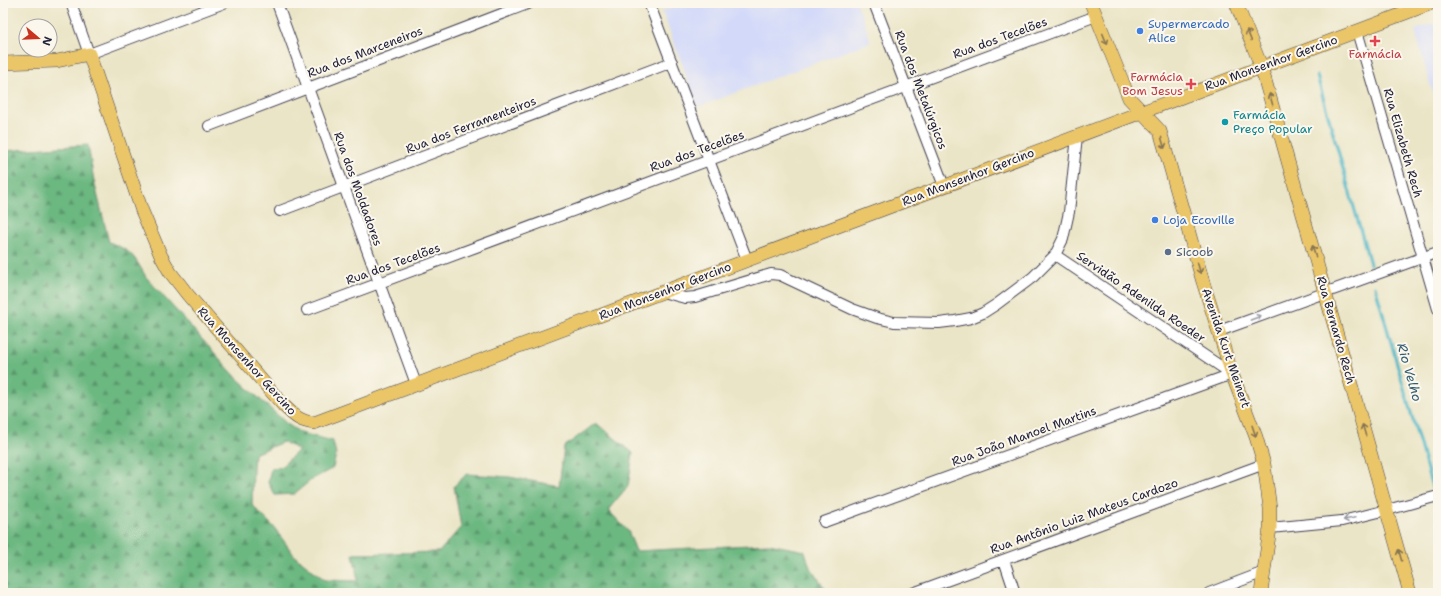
<svg xmlns="http://www.w3.org/2000/svg" width="1441" height="596" font-family="'Shantell Sans',sans-serif">
  <style>
    .built { fill: #d3d9f9 }
    .forest { fill: url(#forest-firs); stroke: #476d5e }
    .lines { fill: none; stroke-linecap: round; stroke-linejoin: round }
    .stream { stroke: #4ab6c7; stroke-width: 3 }
    .minor-casing { stroke: #403f50; stroke-width: 12 }
    .major-casing { stroke: #403f50; stroke-width: 14 }
    .minor { stroke: #fff; stroke-width: 10 }
    .major { stroke: #ebc669; stroke-width: 13 }
    .oneway { stroke: #867452 }
    .oneway2 { stroke: #9c9ca7 }
    .shop-dot { fill: #3f7fe0; stroke: #fbf7ec; stroke-width: 1.5 }
    .health-dot { fill: #e0444e; stroke: #fbf7ec; stroke-width: 1.5 }
    .culture-dot { fill: #0f9aa8; stroke: #fbf7ec; stroke-width: 1.5 }
    .service-dot { fill: #5c6f8a; stroke: #fbf7ec; stroke-width: 1.5 }
    .labels { text-anchor: middle; stroke-width: 4; stroke-linejoin: round; paint-order: stroke }
    .shop-label { font-size: 12px; fill: #366cbe; stroke: #fbf7ec; text-anchor: start }
    .street-label { font-size: 12px; fill: #22223b; stroke: #fbf7ec }
    .health-label { font-size: 12px; fill: #be3a42; stroke: #fbf7ec }
    .culture-label { font-size: 12px; fill: #0d838f; stroke: #fbf7ec; text-anchor: start }
    .service-label { font-size: 12px; fill: #4e5e75; stroke: #fbf7ec; text-anchor: start }
    .water-label { font-size: 13px; font-style: italic; fill: #325d73; stroke: #fbf7ec }
  </style>
  <defs>
    <pattern id="forest-firs" width="22" height="20" patternUnits="userSpaceOnUse"><rect width="22" height="20" fill="#6cb881"/><path d="M5 1l3.5 6h-7zM16 11l3.5 6h-7z" fill="#58956b"/></pattern>
  </defs>
  <rect width="100%" height="100%" fill="#fbf7ec"/>
  <filter id="ink" filterUnits="userSpaceOnUse"><feTurbulence type="fractalNoise" baseFrequency=".025" numOctaves="2"/><feDisplacementMap in="SourceGraphic" scale="8" xChannelSelector="R" yChannelSelector="G"/><feConvolveMatrix kernelMatrix="1 2 1 2 8 2 1 2 1" color-interpolation-filters="sRGB"/></filter>
  <filter id="wash" filterUnits="userSpaceOnUse"><feTurbulence type="fractalNoise" baseFrequency=".012" numOctaves="4" result="noise"/><feDisplacementMap in="SourceGraphic" scale="16" xChannelSelector="R" yChannelSelector="G"/><feGaussianBlur stdDeviation="0.9" result="paint"/><feColorMatrix in="noise" values="0 0 0 0 0 0 0 0 0 0 0 0 0 0 0 0 0 1.4 0 .05"/><feComposite in="paint" operator="in"/></filter>
  <g filter="url(#wash)">
    <rect width="100%" height="100%" fill="#ebe5c7"/>
    <path class="built" d="M 684,3 L 857,3 L 871,42 L 698,107 L 662,11 Z
      M 1438,22 L 1438,112 L 1415,30 Z"/>
    <path class="forest" d="M 88,145 L 94,181 L 109,242 C 132,251 134,256 146,277 L 237,378 L 287,424 L 301,433 L 333,441 L 336,454 L 333,468 L 311,480 L 294,494 L 275,495 L 268,483 L 271,468 L 281,467 L 299,450 L 283,442 L 254,454 L 253,467 L 252,505 L 273,526 L 294,555 L 325,580 L 358,581 L 353,554 L 439,552 L 461,527 L 454,486 L 467,474 L 509,477 L 559,486 L 564,447 L 596,423 L 633,453 L 628,486 L 608,510 L 628,531 L 636,551 L 769,544 L 805,551 L 809,565 L 828,593 L 3,593 L 3,151 Z"/>
    <g class="lines">
      <path class="stream" d="M 1317,76 L 1370,264
        M 1375,286 L 1432,487
        M 1438,508 L 1438,509"/>
    </g>
  </g>
  <g filter="url(#ink)">
    <g class="lines">
      <g class="minor-casing">
        <path id="minor" d="M 71,3 L 89,54 L 224,3
          M 277,3 L 416,384
          M 649,3 L 747,260
          M 874,3 L 944,186
          M 1402,3 L 1406,13
          M 1357,31 L 1438,309
          M 209,126 L 530,3
          M 280,211 L 672,62
          M 1055,255 L 1232,374
          M 662,292 L 685,298 L 695,297 L 771,274 L 780,275 L 852,309 L 877,318 L 894,322 L 939,323 L 955,321 L 971,318 L 983,313 L 997,304 L 1033,277 L 1055,255 L 1063,239 L 1069,212 L 1077,136
          M 307,310 L 1096,16
          M 1219,331 L 1438,252
          M 824,522 L 1232,374
          M 1270,528 L 1342,521 L 1387,510 L 1438,496
          M 1004,560 L 1015,593
          M 913,593 L 1264,464
          M 1209,593 L 1264,572"/>
      </g>
      <g class="major-casing">
        <path id="major" d="M 1091,3 L 1129,98 L 1160,131 L 1203,282 L 1232,374 L 1256,437 L 1264,464 L 1270,508 L 1270,528 L 1261,593
          M 1236,3 L 1261,66 L 1410,593
          M 3,63 L 57,61 L 89,54 L 142,211 L 161,256 L 170,272 L 188,295 L 283,405 C 294,415 298,421 314,423 L 1432,3"/>
      </g>
      <use href="#minor" class="minor"/>
      <use href="#major" class="major"/>
    </g>
    <defs><path id="oneway-shaft" d="M-6 0H5M1.5-3L5.5 0L1.5 3" fill="none" stroke-width="1.6" stroke-linecap="round" stroke-linejoin="round"/></defs>
    <g class="oneway">
      <use href="#oneway-shaft" transform="translate(1249 35) rotate(-112)"/>
      <use href="#oneway-shaft" transform="translate(1105 39) rotate(68)"/>
      <use href="#oneway-shaft" transform="translate(1271 99) rotate(-106)"/>
      <use href="#oneway-shaft" transform="translate(1163 143) rotate(74)"/>
      <use href="#oneway-shaft" transform="translate(1314 251) rotate(-106)"/>
      <use href="#oneway-shaft" transform="translate(1199 268) rotate(74)"/>
      <use href="#oneway-shaft" transform="translate(1364 430) rotate(-106)"/>
      <use href="#oneway-shaft" transform="translate(1254 431) rotate(71)"/>
      <use href="#oneway-shaft" transform="translate(1400 555) rotate(-106)"/>
    </g>
    <g class="oneway2">
      <use href="#oneway-shaft" transform="translate(1256 318) rotate(-20)"/>
      <use href="#oneway-shaft" transform="translate(1349 519) rotate(168)"/>
    </g>
  </g>
  <g class="shop-dot">
    <circle cx="1140" cy="31" r="4"/>
    <circle cx="1155" cy="220" r="4"/>
  </g>
  <g class="health-dot">
    <path d="M1373 35h4v4h4v4h-4v4h-4v-4h-4v-4h4z"/>
    <path d="M1189 78h4v4h4v4h-4v4h-4v-4h-4v-4h4z"/>
  </g>
  <circle class="culture-dot" cx="1225" cy="122" r="4"/>
  <circle class="service-dot" cx="1168" cy="252" r="4"/>
  <g class="labels">
    <g class="shop-label">
      <text x="1148" y="28">Supermercado<tspan x="1148" dy="14">Alice</tspan></text>
      <text x="1163" y="224">Loja Ecoville</text>
    </g>
    <g class="street-label">
      <text transform="translate(1000 38) rotate(-20)" y="4">Rua dos Tecelões</text>
      <text transform="translate(365 52) rotate(-21)" y="4">Rua dos Marceneiros</text>
      <text transform="translate(1271 63) rotate(-20)" y="4">Rua Monsenhor Gercino</text>
      <text transform="translate(921 90) rotate(69)" y="4">Rua dos Metalúrgicos</text>
      <text transform="translate(471 125) rotate(-21)" y="4">Rua dos Ferramenteiros</text>
      <text transform="translate(1403 143) rotate(74)" y="4">Rua Elizabeth Rech</text>
      <text transform="translate(697 151) rotate(-20)" y="4">Rua dos Tecelões</text>
      <text transform="translate(968 177) rotate(-21)" y="4">Rua Monsenhor Gercino</text>
      <text transform="translate(358 189) rotate(70)" y="4">Rua dos Moldadores</text>
      <text transform="translate(393 264) rotate(-20)" y="4">Rua dos Tecelões</text>
      <text transform="translate(665 291) rotate(-21)" y="4">Rua Monsenhor Gercino</text>
      <text transform="translate(1141 297) rotate(34)" y="4">Servidão Adenilda Roeder</text>
      <text transform="translate(1336 330) rotate(74)" y="4">Rua Bernardo Rech</text>
      <text transform="translate(1226 348) rotate(71)" y="4">Avenida Kurt Meinert</text>
      <text transform="translate(247 361) rotate(48)" y="4">Rua Monsenhor Gercino</text>
      <text transform="translate(1024 436) rotate(-20)" y="4">Rua João Manoel Martins</text>
      <text transform="translate(1084 516) rotate(-20)" y="4">Rua Antônio Luiz Mateus Cardozo</text>
    </g>
    <g class="health-label">
      <text x="1375" y="58">Farmácia</text>
      <text x="1183" y="81" text-anchor="end">Farmácia<tspan x="1183" dy="14">Bom Jesus</tspan></text>
    </g>
    <g class="culture-label">
      <text x="1233" y="119">Farmácia<tspan x="1233" dy="14">Preço Popular</tspan></text>
    </g>
    <g class="service-label">
      <text x="1176" y="256">Sicoob</text>
    </g>
    <g class="water-label">
      <text transform="translate(1410 372) rotate(74)" y="5">Rio Velho</text>
    </g>
  </g>
  <rect width="1441" height="596" fill="none" stroke="#fbf7ec" stroke-width="16"/>
  <g transform="translate(38 38) rotate(109)"><circle r="19" fill="#fbf7ec" stroke="#a4a2a5"/>
  <path d="M0-3L7 15L0 10L-7 15Z" fill="#c8321e"/>
  <text y="-6" font-size="11" font-weight="bold" text-anchor="middle" fill="#22223b">N</text>
  </g>
</svg>
